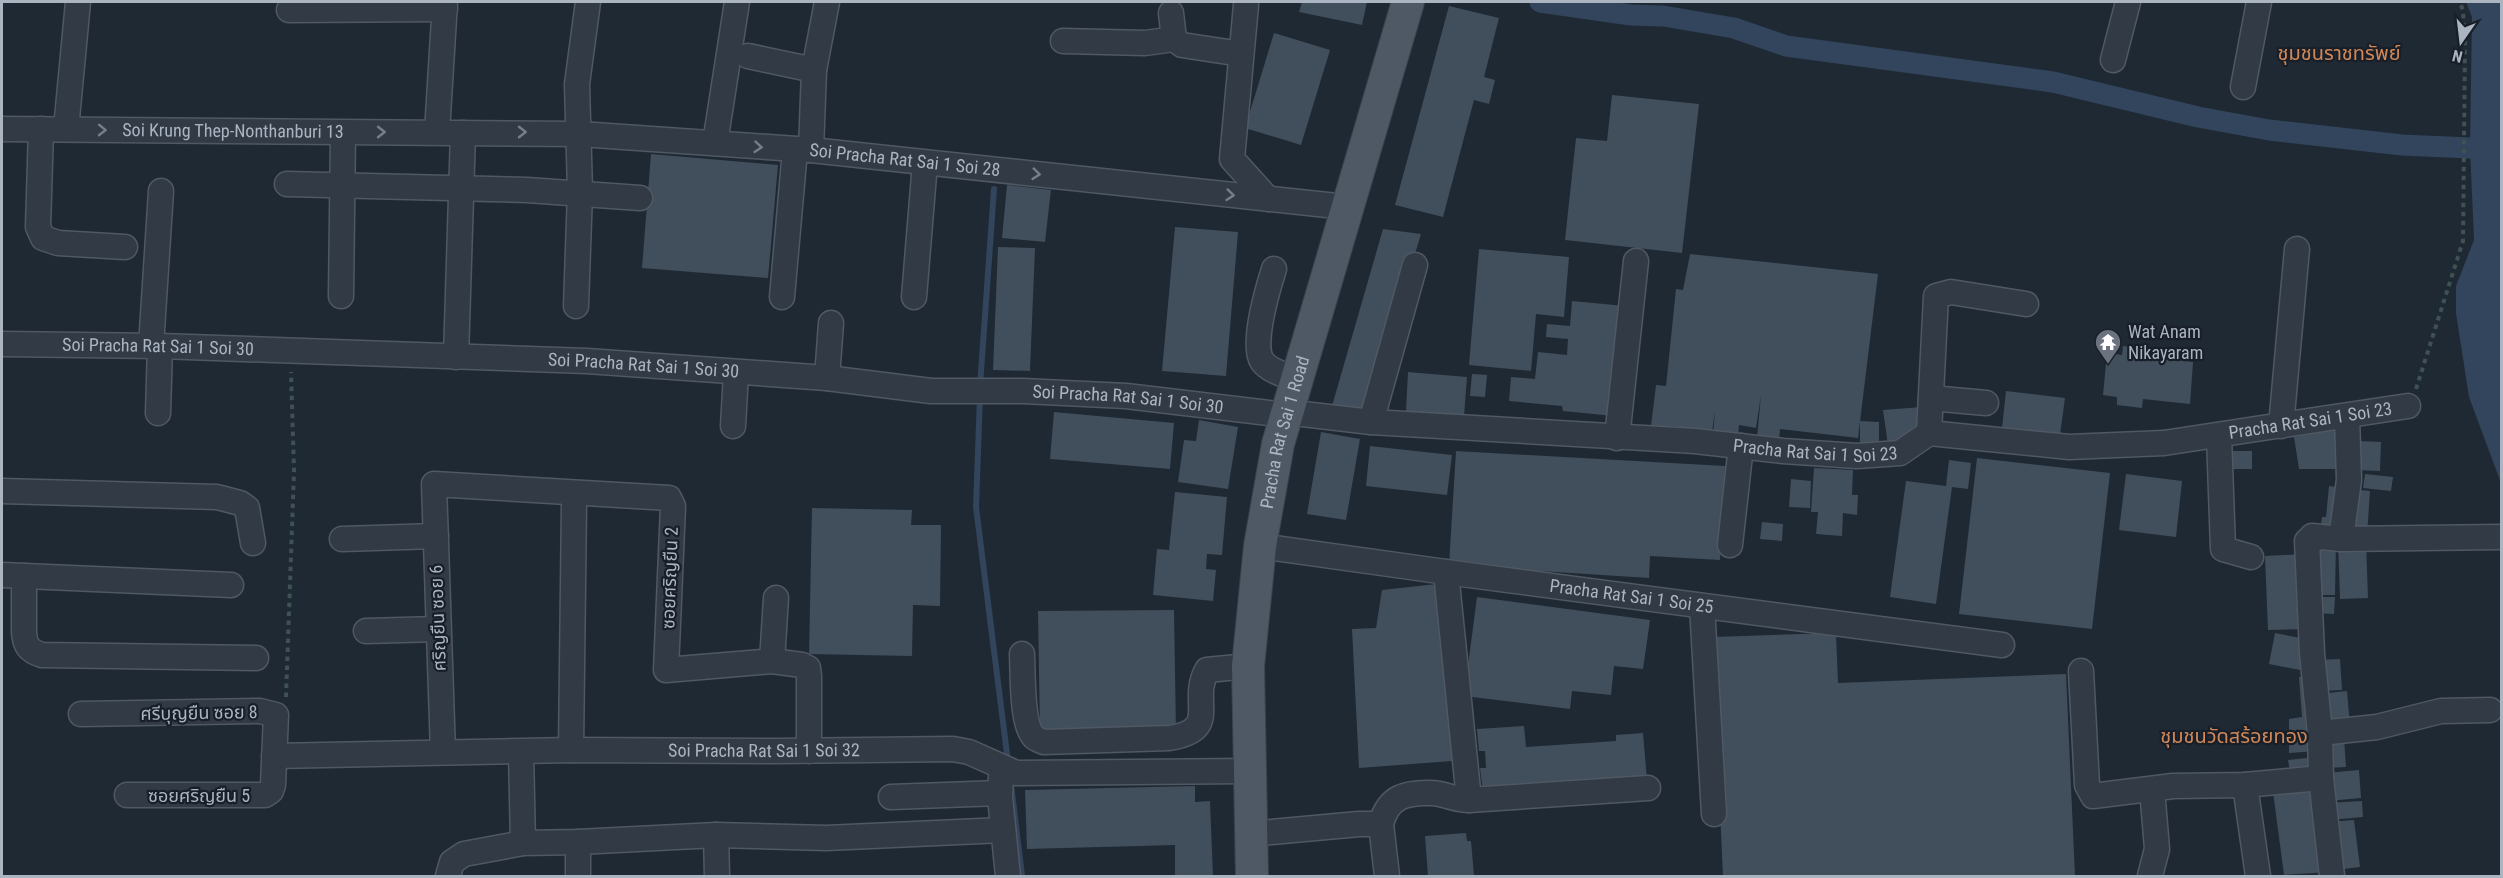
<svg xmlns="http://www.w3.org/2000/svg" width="2503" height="878" font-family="'Roboto Condensed','Noto Sans Thai',sans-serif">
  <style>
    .water { fill: #32455c }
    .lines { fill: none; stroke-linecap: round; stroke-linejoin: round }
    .stream { stroke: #32455c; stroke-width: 6 }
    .canal { stroke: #32455c; stroke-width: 21 }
    .building { fill: #414e5c }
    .minor-casing { stroke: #4f5863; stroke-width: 27 }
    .major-casing { stroke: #3b434e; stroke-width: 34 }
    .path { stroke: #3e5153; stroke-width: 4; stroke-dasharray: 4.5 4.5; stroke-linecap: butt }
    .minor { stroke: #323a45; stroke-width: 24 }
    .major { stroke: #4f5965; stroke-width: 32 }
    .oneway { stroke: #757e8a }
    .labels { text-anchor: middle; stroke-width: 4.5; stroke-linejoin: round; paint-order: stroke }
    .street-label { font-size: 18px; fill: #abb5c2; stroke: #181f29 }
    .poi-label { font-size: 18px; fill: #abb5c2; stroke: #181f29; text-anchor: start }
    .neighbourhood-label { font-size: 20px; fill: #d18858; stroke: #181f29 }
  </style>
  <rect width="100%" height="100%" fill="#1f2934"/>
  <path class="water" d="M 2466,2 L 2501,2 L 2501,483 L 2469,397 L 2456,313 L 2456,286 L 2474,240 L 2470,148 L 2472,17 Z"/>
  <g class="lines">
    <path class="stream" d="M 980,386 L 994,189
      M 980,396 L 976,507 L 1008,762
      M 1011,784 L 1022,876"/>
    <path class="canal" d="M 1540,2 L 1631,15 L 1663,16 L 1734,28 L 1786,46 L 2053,82 L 2198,117 L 2269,130 L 2402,145 L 2470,148 L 2502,155"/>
  </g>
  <path class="building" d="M 1302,2 L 1367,2 L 1362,25 L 1299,12 Z
    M 1449,6 L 1499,18 L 1484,77 L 1495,80 L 1489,104 L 1474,100 L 1443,217 L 1395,205 Z
    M 1274,33 L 1330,50 L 1301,145 L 1245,128 Z
    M 1612,95 L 1699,104 L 1682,253 L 1565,240 L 1576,138 L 1607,141 Z
    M 651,154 L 778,165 L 768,278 L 642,268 Z
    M 1007,185 L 1051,190 L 1045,242 L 1002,238 Z
    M 1175,227 L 1238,232 L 1226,376 L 1162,371 Z
    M 1383,229 L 1421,234 L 1368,410 L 1332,406 Z
    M 998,247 L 1035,248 L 1030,371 L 993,370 Z
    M 1479,249 L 1569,257 L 1564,317 L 1536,314 L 1531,371 L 1469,365 Z
    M 1690,254 L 1878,274 L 1858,438 L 1780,429 L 1779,441 L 1757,438 L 1761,395 L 1756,428 L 1739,425 L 1738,438 L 1713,436 L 1715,411 L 1712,432 L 1672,426 L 1672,429 L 1651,426 L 1656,385 L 1666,386 L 1676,289 L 1683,290 Z
    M 1572,301 L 1625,306 L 1614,416 L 1563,411 L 1562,406 L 1509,401 L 1511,377 L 1535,379 L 1538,352 L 1567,355 L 1568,339 L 1546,337 L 1547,324 L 1570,326 Z
    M 2123,346 L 2144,348 L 2144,357 L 2193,362 L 2190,404 L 2143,399 L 2142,408 L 2117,405 L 2117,397 L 2103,395 L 2107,353 L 2122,355 Z
    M 1408,372 L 1467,377 L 1464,416 L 1406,411 Z
    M 1472,374 L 1487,375 L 1485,397 L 1470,396 Z
    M 2006,391 L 2065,398 L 2060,435 L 2002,428 Z
    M 1922,407 L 1922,433 L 1888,445 L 1883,410 Z
    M 1054,412 L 1174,423 L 1170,469 L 1050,459 Z
    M 1199,420 L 1238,427 L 1228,489 L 1178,482 L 1184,440 L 1196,441 Z
    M 1860,421 L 1879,422 L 1879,445 L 1860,445 Z
    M 2341,427 L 2346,469 L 2299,469 L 2294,437 Z
    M 1321,432 L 1360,439 L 1346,520 L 1307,514 Z
    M 2359,441 L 2381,442 L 2380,471 L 2357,470 Z
    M 1370,446 L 1452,455 L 1447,495 L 1366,486 Z
    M 1456,451 L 1725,466 L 1720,560 L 1650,556 L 1649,578 L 1449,565 Z
    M 2233,451 L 2252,451 L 2252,469 L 2233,469 Z
    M 1977,458 L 2110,473 L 2092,629 L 1959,614 Z
    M 1949,460 L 1971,463 L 1968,489 L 1952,487 L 1936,604 L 1890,597 L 1906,481 L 1946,486 Z
    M 1814,468 L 1853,470 L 1852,495 L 1858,495 L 1857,515 L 1843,513 L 1842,536 L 1816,534 L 1818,512 L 1811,512 Z
    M 2126,474 L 2182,481 L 2176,537 L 2119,530 Z
    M 2365,474 L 2393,477 L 2391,491 L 2363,488 Z
    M 1791,479 L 1811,481 L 1810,508 L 1789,507 Z
    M 2329,486 L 2343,488 L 2338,536 L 2320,534 L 2322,517 L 2326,517 Z
    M 2351,489 L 2370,491 L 2367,535 L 2346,534 Z
    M 1175,492 L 1227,497 L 1222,555 L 1207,554 L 1206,569 L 1216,570 L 1213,601 L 1153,595 L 1157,549 L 1169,550 Z
    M 812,508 L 912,510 L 911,525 L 941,525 L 940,606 L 913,605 L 912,656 L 809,654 Z
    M 1762,522 L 1783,524 L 1782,541 L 1760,539 Z
    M 2316,540 L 2336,541 L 2335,595 L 2315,595 Z
    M 2366,541 L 2368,598 L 2340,599 L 2338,542 Z
    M 2304,554 L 2307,629 L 2268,630 L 2265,556 Z
    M 1446,583 L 1446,636 L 1452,761 L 1359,768 L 1352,629 L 1376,628 L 1382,590 Z
    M 1477,597 L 1650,620 L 1643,669 L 1614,666 L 1611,695 L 1572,691 L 1570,709 L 1464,696 Z
    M 2315,597 L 2335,597 L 2334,614 L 2315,613 Z
    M 1174,610 L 1176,732 L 1040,733 L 1038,611 Z
    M 1836,633 L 1838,683 L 2066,674 L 2075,876 L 1723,876 L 1712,637 Z
    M 2275,633 L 2306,639 L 2300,670 L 2269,664 Z
    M 2340,659 L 2342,690 L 2319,691 L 2317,660 Z
    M 2299,677 L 2313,677 L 2318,751 L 2289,753 L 2289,719 L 2302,717 Z
    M 2347,691 L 2350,726 L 2323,729 L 2319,694 Z
    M 1524,726 L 1526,747 L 1616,741 L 1616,735 L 1643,733 L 1647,780 L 1483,792 L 1480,768 L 1486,768 L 1485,751 L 1479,751 L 1477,729 Z
    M 2344,737 L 2346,767 L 2324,768 L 2322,738 Z
    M 2316,757 L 2318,774 L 2291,778 L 2288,760 Z
    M 2359,770 L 2361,798 L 2328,801 L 2325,773 Z
    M 2318,781 L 2329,872 L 2284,875 L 2273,792 Z
    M 1195,786 L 1195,802 L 1210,801 L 1213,876 L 1175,876 L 1175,845 L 1027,849 L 1025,790 Z
    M 2362,801 L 2363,817 L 2329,820 L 2328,803 Z
    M 2354,820 L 2360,867 L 2335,870 L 2329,822 Z
    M 1466,833 L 1467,841 L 1471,841 L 1474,876 L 1428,876 L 1425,836 Z"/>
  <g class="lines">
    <g class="minor-casing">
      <g id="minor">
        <path d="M 1246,5 L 1232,159 L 1268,199"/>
        <path d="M 289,10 L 445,9"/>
        <path d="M 1171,13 L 1174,39 L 1182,45 L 1241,54"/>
        <path d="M 1063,41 L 1145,43 L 1174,39"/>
        <path d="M 748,56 L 814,70 L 811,150"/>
        <path d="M 2113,60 L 2128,2"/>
        <path d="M 814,70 L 827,2"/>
        <path d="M 2243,87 L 2259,2"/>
        <path id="s1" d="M 2,129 L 580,134 L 811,150 L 1346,207"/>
        <path d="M 41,129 L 38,227 L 43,238 L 58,243 L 125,247"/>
        <path d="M 66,129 L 78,2"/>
        <path d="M 437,132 L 445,2"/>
        <path d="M 715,143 L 737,2"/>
        <path d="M 287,184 L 527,190 L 640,198"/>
        <path d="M 1274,269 C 1268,288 1251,344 1262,361 C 1269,371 1285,375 1295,379"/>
        <path d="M 341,296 L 343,133"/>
        <path d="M 782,297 L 795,150"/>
        <path d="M 914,297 L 925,163"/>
        <path d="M 576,306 L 580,192 L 577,84 L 588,2"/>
        <path id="s2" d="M 2,344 L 160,346 L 587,361 L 827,378 L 931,391 L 1023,391 L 1126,396 L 1285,415"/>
        <path d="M 151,346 L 161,191"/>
        <path d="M 456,357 L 463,133"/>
        <path d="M 827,378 L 831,323"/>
        <path d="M 1931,398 L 1986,403"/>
        <path id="s3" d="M 1286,412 L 1371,422 L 1695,441 L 1783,451 L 1857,456 L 1900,453 L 1929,433 L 2069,447 L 2164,443 L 2408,406"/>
        <path d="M 158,413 L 160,346"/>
        <path d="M 1371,422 L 1415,265"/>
        <path d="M 733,426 L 736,373"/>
        <path d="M 2281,426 L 2297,249"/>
        <path d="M 1929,433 L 1936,296 L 1951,292 L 2026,304"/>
        <path d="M 2219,436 L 2223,549 L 2251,557"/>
        <path d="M 1617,438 L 1636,261"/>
        <path d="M 2,491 L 217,497 L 240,503 L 247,508 L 253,543"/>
        <path d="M 342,539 L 436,536"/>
        <path d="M 2341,539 L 2501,537"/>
        <path d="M 1730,545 L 1741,446"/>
        <path id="s4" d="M 1260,546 L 1446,572 L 2002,645"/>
        <path d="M 1446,572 L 1469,800"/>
        <path d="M 2,575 L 231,585"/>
        <path d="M 24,576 L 24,632 C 25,646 29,651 42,655 L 256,658"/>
        <path d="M 1702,606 L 1714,814"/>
        <path d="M 366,631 L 438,629"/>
        <path d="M 1022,654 C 1023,671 1021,727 1035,738 C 1036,739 1044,742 1044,742 L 1169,738 C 1222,730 1189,702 1207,670 L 1248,666"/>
        <path d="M 772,661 L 776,598"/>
        <path d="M 2081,671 L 2087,785 L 2093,796 L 2173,786 L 2245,785 L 2321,778"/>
        <path d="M 81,714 L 260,711 L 276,715 L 273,785 L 271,791 L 265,795 L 127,795"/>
        <path d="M 2320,733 L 2377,727 L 2441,711 L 2490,710"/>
        <path d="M 571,750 L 574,503"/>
        <path d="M 443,752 L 434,484 L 669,498 L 673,506 L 666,670 L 772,661 L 802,665 L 808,668 L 809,676 L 809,751"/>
        <path d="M 521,752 L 523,843"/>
        <path id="s5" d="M 274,756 L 571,750 L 778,751 L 953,749 L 969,752 L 1016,773 L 1248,771"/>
        <path d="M 1001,777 L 1000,797 L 1008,876"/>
        <path d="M 2245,785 L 2258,876"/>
        <path d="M 891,797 L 1000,793"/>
        <path d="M 1381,824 C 1388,797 1405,792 1432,793 C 1443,793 1455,800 1469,800 L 1648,788"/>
        <path d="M 1250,834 L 1359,824 L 1381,824 L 1387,876"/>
        <path d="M 716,835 L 717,876"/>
        <path d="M 448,876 L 452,862 L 464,854 L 523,843 L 578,842 L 716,835 L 826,838 L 1003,830"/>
        <path d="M 578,876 L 578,842"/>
        <path d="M 2150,876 L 2157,849 L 2152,789"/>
        <path d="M 2332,876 L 2321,778 L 2320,733 L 2312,653 L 2307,541 L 2312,541 L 2312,536 L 2341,539 L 2349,480 L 2347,416"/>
      </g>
    </g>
    <g class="major-casing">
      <g id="major">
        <path id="s6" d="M 1252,876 L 1248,666 L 1260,546 L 1278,444 L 1408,2"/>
      </g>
    </g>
    <path class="path" d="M 2416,389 L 2463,241 L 2465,42 L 2463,11 L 2460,2
      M 286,697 L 294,471 L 291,372"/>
    <use href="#minor" class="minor"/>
    <use href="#major" class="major"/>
  </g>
  <defs><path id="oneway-chevron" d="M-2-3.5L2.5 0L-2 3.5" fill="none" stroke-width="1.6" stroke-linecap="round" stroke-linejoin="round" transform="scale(1.5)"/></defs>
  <g class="oneway">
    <use href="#oneway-chevron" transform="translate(102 130) rotate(1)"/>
    <use href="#oneway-chevron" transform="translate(381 132)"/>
    <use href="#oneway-chevron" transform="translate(522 132)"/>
    <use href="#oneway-chevron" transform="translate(758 147) rotate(5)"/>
    <use href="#oneway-chevron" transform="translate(1036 174) rotate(6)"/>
    <use href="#oneway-chevron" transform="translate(1230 195) rotate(6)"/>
  </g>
  <defs>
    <g id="temple-pin" transform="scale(1.35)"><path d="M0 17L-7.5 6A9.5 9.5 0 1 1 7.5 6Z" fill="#6b7280" stroke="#181f29"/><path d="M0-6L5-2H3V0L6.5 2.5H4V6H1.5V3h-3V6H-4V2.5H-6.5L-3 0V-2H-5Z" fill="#fff"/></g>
  </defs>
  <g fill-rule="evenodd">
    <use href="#temple-pin" x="2108" y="342"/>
  </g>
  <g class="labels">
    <g class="street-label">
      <text dy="6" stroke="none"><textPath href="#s1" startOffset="231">Soi Krung Thep-Nonthanburi 13</textPath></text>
      <text dy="6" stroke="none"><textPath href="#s1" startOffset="904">Soi Pracha Rat Sai 1 Soi 28</textPath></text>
      <text dy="6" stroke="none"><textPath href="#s2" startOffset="156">Soi Pracha Rat Sai 1 Soi 30</textPath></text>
      <text dy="6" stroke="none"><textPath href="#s2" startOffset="642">Soi Pracha Rat Sai 1 Soi 30</textPath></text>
      <text dy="6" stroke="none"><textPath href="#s2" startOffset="1128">Soi Pracha Rat Sai 1 Soi 30</textPath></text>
      <text dy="6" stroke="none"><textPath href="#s3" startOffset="1035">Pracha Rat Sai 1 Soi 23</textPath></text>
      <text dy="6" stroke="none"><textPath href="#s6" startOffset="447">Pracha Rat Sai 1 Road</textPath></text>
      <text dy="6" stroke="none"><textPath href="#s3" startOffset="531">Pracha Rat Sai 1 Soi 23</textPath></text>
      <text transform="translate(670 578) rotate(-88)" y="6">ซอยศริญยืน 2</text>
      <text dy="6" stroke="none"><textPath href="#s4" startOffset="375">Pracha Rat Sai 1 Soi 25</textPath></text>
      <text transform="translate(438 618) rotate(-92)" y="6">ศริญยืน ซอย 6</text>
      <text transform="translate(199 713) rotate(-1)" y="6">ศรีบุญยืน ซอย 8</text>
      <text dy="6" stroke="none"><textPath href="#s5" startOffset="490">Soi Pracha Rat Sai 1 Soi 32</textPath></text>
      <text x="199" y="802">ซอยศริญยืน 5</text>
    </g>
    <g class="poi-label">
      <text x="2128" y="338">Wat Anam<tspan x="2128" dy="21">Nikayaram</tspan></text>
    </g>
    <g class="neighbourhood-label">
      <text x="2339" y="60">ชุมชนราชทรัพย์</text>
      <text x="2234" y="743">ชุมชนวัดสร้อยทอง</text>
    </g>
  </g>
  <rect width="2503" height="878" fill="none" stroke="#abb5c2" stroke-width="6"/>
  <g transform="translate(2461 42) rotate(194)" stroke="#181f29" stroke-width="4.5" paint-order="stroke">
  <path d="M0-4.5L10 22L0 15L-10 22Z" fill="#abb5c2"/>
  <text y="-9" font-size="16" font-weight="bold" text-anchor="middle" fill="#abb5c2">N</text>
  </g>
</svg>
